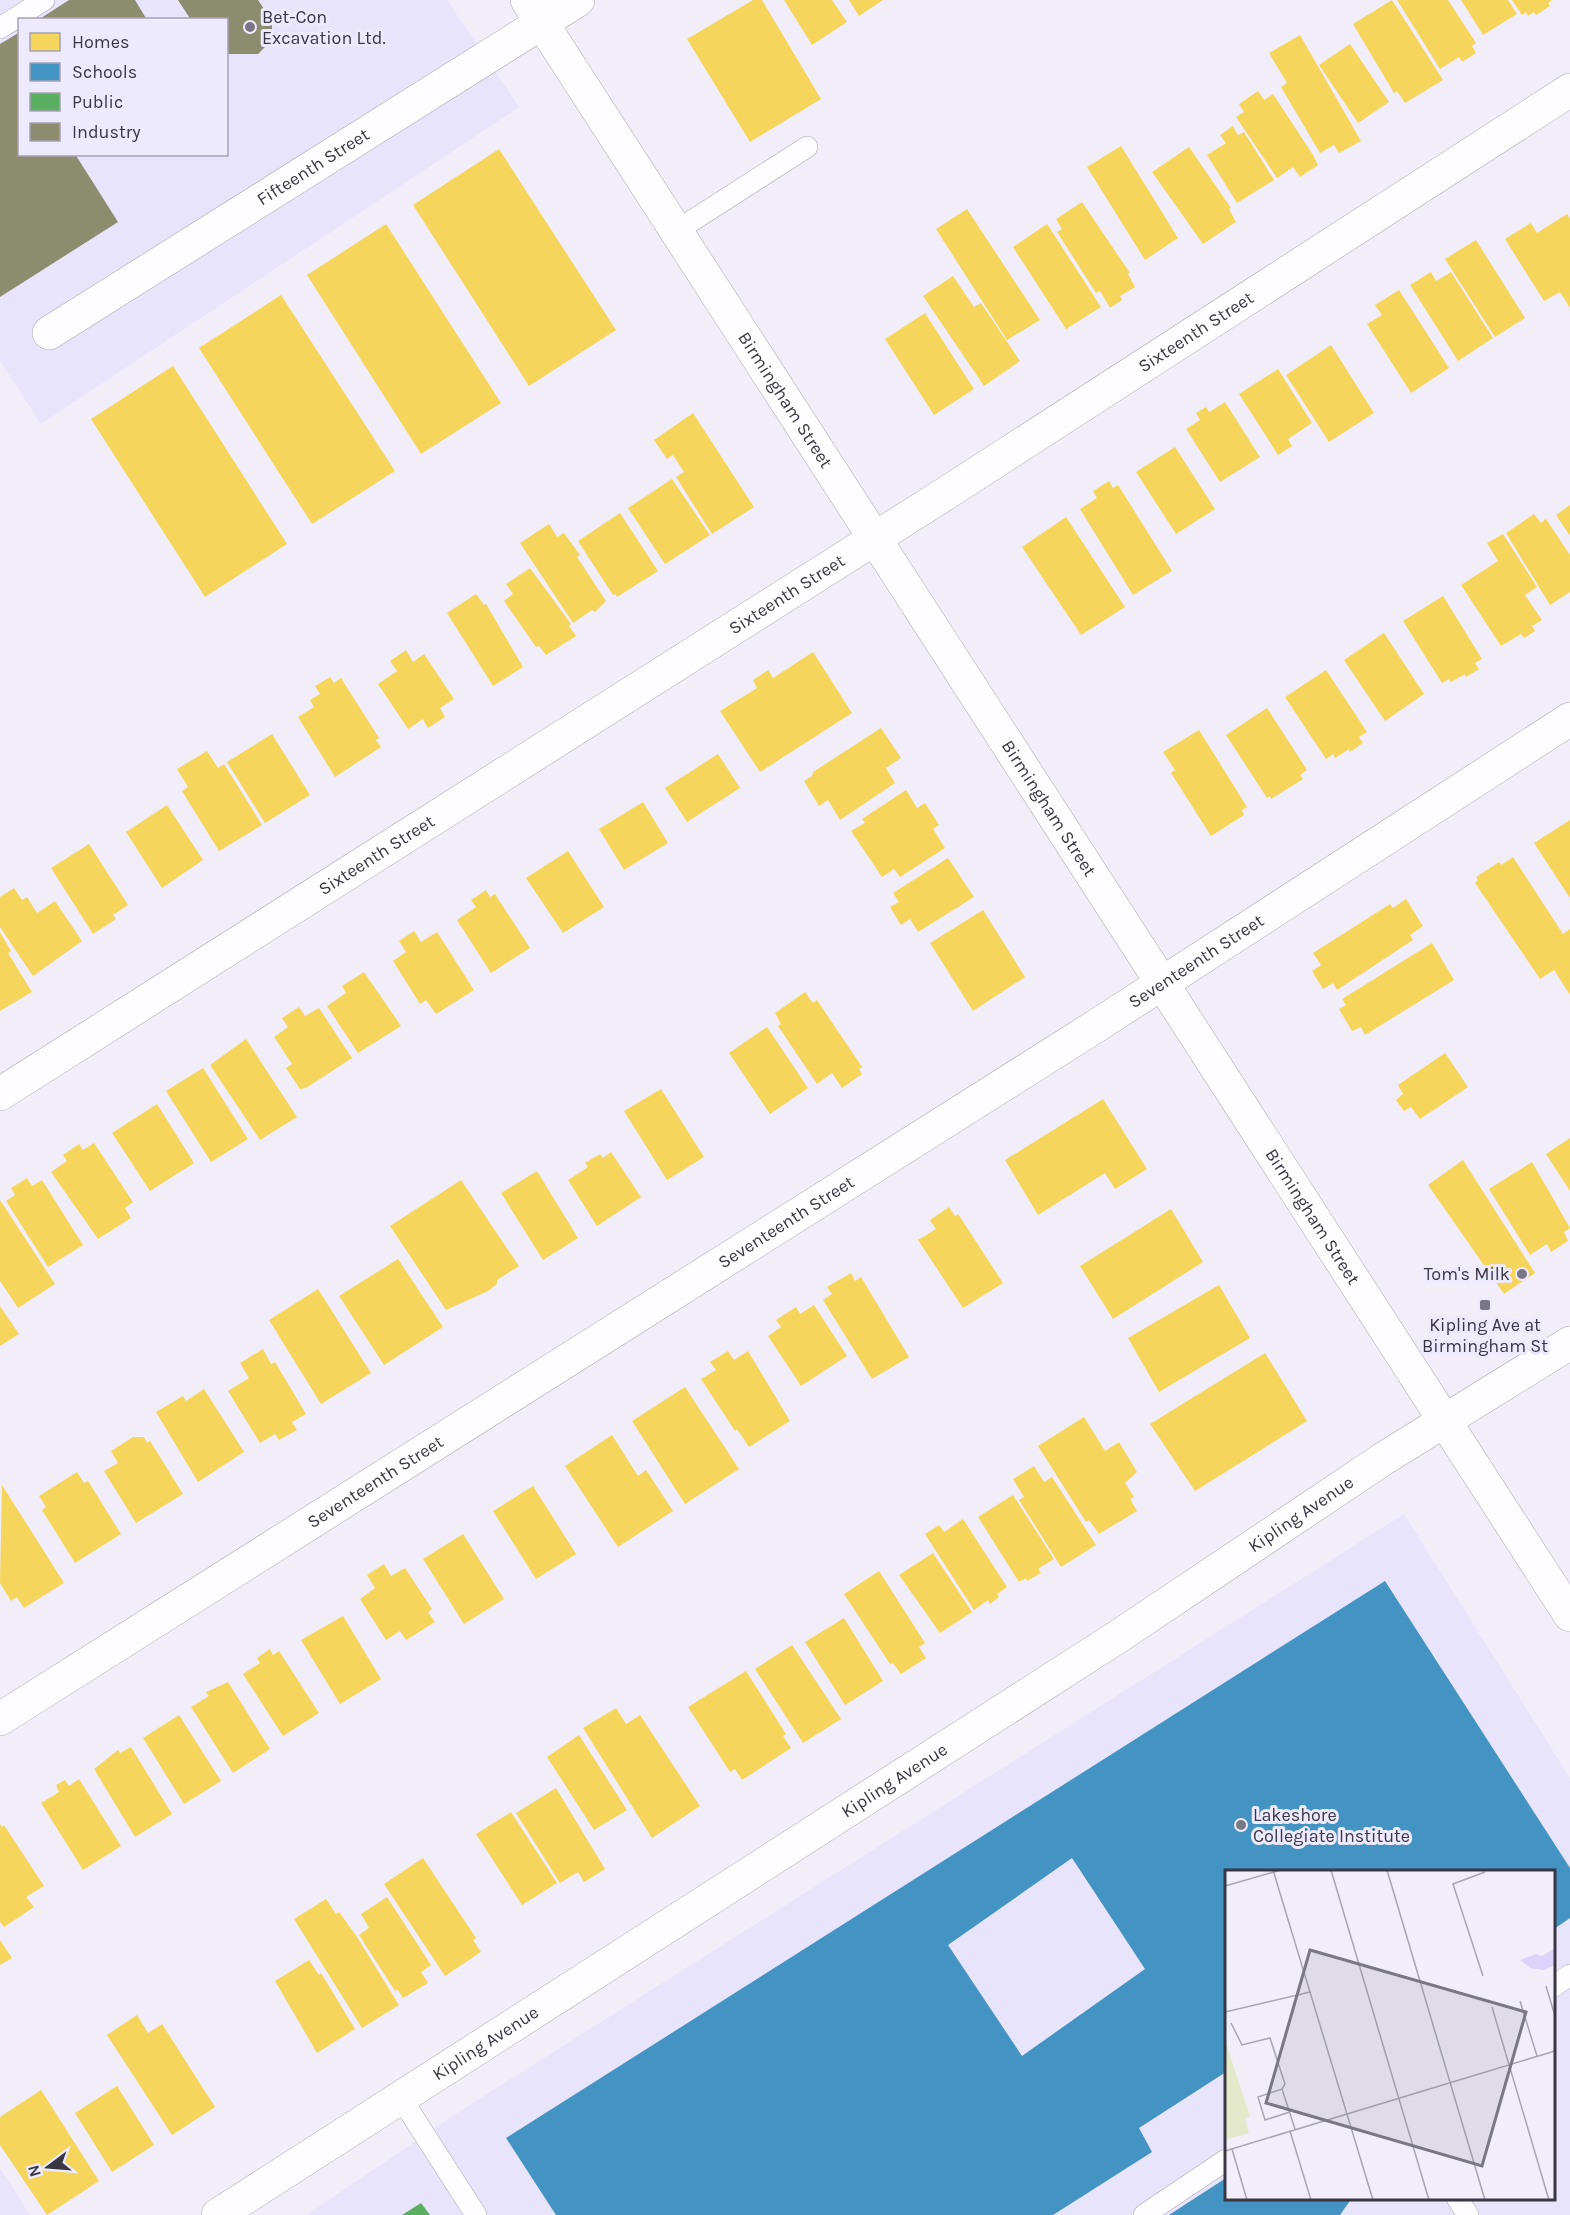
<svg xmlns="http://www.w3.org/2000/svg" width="1570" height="2215" font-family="Karla,sans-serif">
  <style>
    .built { fill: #e8e4fb; fill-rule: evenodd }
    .homes { fill: #f6d55c }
    .schools { fill: #4393c3; fill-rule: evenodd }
    .public { fill: #5aae61 }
    .industry { fill: #8c8c6e }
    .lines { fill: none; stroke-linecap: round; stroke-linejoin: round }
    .service-casing { stroke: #aaa7b2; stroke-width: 22 }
    .minor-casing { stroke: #aaa7b2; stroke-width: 34 }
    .tertiary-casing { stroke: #aaa7b2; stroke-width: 34 }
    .secondary-casing { stroke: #aaa7b2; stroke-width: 34 }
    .service { stroke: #fdfcfe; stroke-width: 21 }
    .minor { stroke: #fdfcfe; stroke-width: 33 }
    .tertiary { stroke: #fdfcfe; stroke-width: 33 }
    .secondary { stroke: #fdfcfe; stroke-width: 33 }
    .poi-dot { fill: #7a7784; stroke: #eeeafe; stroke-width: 2 }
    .labels { text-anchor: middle; stroke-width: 6; stroke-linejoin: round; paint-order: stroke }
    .poi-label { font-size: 18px; fill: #3a3745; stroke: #eeeafe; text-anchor: start }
    .street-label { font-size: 18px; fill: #3a3745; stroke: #eeeafe }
    .inset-road { fill: none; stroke: #a8a5b2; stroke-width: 1.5 }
    .view { fill: #7a7784; fill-opacity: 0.15; stroke: #7a7784; stroke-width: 3 }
    .inset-edge { fill: none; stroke: #3a3745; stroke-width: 3 }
  </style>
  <rect width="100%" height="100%" fill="#f1eefa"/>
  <path class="built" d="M 0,0 L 447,0 L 519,107 L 41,424 L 0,361 ZM 20,20 L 226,20 L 226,154 L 20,154 Z
    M 1404,1514 L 1570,1778 L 1570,2215 L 307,2215 L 457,2113 ZM 1226,1872 L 1554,1872 L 1554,2198 L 1226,2198 Z
    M 0,2168 L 30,2215 L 0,2215 Z"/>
  <path class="homes" d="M 753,0 L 762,0 L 821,99 L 750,142 L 687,39 Z
    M 784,0 L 832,0 L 847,22 L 812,45 Z
    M 849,0 L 883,0 L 859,16 Z
    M 1392,0 L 1443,80 L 1405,103 L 1397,91 L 1394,93 L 1353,24 Z
    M 1397,0 L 1448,0 L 1476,43 L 1472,46 L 1476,53 L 1462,62 L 1459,57 L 1440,69 Z
    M 1461,0 L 1508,0 L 1517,14 L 1483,35 Z
    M 1512,0 L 1552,0 L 1548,3 L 1550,6 L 1536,15 L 1534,12 L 1528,16 L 1526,12 L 1522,15 Z
    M 1300,35 L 1361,141 L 1339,153 L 1334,145 L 1320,153 L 1281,87 L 1287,83 L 1269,53 Z
    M 1350,44 L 1389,102 L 1358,123 L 1319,65 Z
    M 1258,91 L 1264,100 L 1273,94 L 1313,155 L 1318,165 L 1300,177 L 1293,167 L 1277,178 L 1236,117 L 1244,112 L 1239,104 Z
    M 1233,126 L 1238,135 L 1244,132 L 1274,180 L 1237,203 L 1207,155 L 1226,143 L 1220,135 Z
    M 1121,146 L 1178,238 L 1145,260 L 1087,167 Z
    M 1189,147 L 1231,208 L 1229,209 L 1236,222 L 1203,244 L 1152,172 Z
    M 499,149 L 616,330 L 529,386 L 413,205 Z
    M 1082,202 L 1130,273 L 1128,274 L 1135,287 L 1120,296 L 1122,300 L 1110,308 L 1100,291 L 1096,293 L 1057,232 L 1062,229 L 1056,219 Z
    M 967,209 L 1040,320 L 1007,340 L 936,229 Z
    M 1567,214 L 1570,219 L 1570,308 L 1560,292 L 1544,301 L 1505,239 L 1531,223 L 1537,233 Z
    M 386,224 L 501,403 L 421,454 L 307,275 Z
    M 1047,224 L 1101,307 L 1066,329 L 1013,247 Z
    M 1476,240 L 1525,318 L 1495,337 L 1445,259 Z
    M 1431,272 L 1436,281 L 1451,272 L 1493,338 L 1458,361 L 1410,285 Z
    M 953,276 L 974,307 L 981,303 L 1020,361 L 984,386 L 923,296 Z
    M 1399,290 L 1449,368 L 1411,393 L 1367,324 L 1382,315 L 1375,305 Z
    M 281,295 L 395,471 L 312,524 L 199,348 Z
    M 925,313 L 974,389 L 934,415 L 885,339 Z
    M 1331,345 L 1374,413 L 1329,442 L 1286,375 Z
    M 173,366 L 287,544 L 205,597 L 91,419 Z
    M 1278,369 L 1312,423 L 1288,439 L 1292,446 L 1278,455 L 1239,394 Z
    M 1225,402 L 1260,457 L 1220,482 L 1186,429 L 1200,420 L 1196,413 L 1206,407 L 1209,412 Z
    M 693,413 L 754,507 L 712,534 L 676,477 L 684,472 L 673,455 L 667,459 L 654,440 Z
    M 1175,447 L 1215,509 L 1176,534 L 1136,472 Z
    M 672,479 L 710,535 L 665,564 L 628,508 Z
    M 1109,481 L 1113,488 L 1118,485 L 1172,571 L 1133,595 L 1080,509 L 1097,498 L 1093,491 Z
    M 1570,505 L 1570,536 L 1556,515 Z
    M 620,513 L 658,571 L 617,597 L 615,594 L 613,595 L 578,541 Z
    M 1534,514 L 1541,523 L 1546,519 L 1570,555 L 1570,592 L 1550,605 L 1506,533 Z
    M 1066,517 L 1125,607 L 1081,635 L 1022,547 Z
    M 549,524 L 557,537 L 564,533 L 580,555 L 577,557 L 606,601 L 595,612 L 592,610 L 573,623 L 520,543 Z
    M 1503,534 L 1537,587 L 1525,595 L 1542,620 L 1532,626 L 1535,631 L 1524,638 L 1521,634 L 1501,646 L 1461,585 L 1498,561 L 1487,543 Z
    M 530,568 L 571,624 L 569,626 L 576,636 L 546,655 L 539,646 L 536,647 L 504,601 L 513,594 L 506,584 Z
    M 476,594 L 484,605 L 486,604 L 523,667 L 493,686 L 447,613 Z
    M 1443,596 L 1482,659 L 1475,663 L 1479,669 L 1466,677 L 1465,674 L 1451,682 L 1449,679 L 1442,683 L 1403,621 Z
    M 1384,633 L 1424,694 L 1385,721 L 1344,660 Z
    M 406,650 L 413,662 L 424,654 L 454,699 L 440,708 L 445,717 L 428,728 L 423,719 L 408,729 L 378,684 L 397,671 L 390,661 Z
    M 813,652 L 852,713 L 760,772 L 720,711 L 757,688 L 753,680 L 768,670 L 773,678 Z
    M 1326,670 L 1367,732 L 1359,737 L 1363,743 L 1350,752 L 1349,749 L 1335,758 L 1333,754 L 1326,759 L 1285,697 Z
    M 330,677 L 334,683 L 341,678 L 379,738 L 376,740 L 381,747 L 335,777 L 298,717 L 314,707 L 310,700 L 320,694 L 315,686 Z
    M 1267,708 L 1307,770 L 1300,775 L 1303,779 L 1271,799 L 1270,796 L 1267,798 L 1226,735 Z
    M 881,728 L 901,758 L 886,768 L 895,783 L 840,820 L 828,800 L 819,806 L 804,781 L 812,776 L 813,772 Z
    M 1199,730 L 1247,807 L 1242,810 L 1244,815 L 1211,836 L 1171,773 L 1175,770 L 1163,752 Z
    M 272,734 L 310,795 L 265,823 L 227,762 Z
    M 207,751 L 218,768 L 224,764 L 262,825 L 219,851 L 182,791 L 188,787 L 177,769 Z
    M 718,754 L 740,788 L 687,822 L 665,788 Z
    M 906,790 L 917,808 L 925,803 L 939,825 L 933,829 L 945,848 L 900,877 L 894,869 L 882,877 L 851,831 L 865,823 L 862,819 Z
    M 643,802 L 668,843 L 624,870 L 599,829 Z
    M 167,805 L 203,860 L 162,888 L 126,832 Z
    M 1570,820 L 1570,898 L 1534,843 Z
    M 89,844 L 128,905 L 113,915 L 116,919 L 93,934 L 51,868 Z
    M 568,851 L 604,907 L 563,933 L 526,878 Z
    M 1513,857 L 1563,934 L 1570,929 L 1570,995 L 1554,970 L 1540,979 L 1475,883 L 1478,880 L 1476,877 L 1499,862 L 1501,865 Z
    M 948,858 L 974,897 L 918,932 L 910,919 L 901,925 L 890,907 L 899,902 L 893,893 Z
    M 14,888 L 22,900 L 27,897 L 37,913 L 55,901 L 82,941 L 33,976 L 0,927 L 0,897 Z
    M 486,890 L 490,897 L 495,894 L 530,948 L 491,973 L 457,920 L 476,907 L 471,900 Z
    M 1406,899 L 1423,926 L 1410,935 L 1413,940 L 1337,990 L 1333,983 L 1323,989 L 1312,971 L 1321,965 L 1313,953 L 1390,904 L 1393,908 Z
    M 983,910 L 1025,977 L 973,1011 L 930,943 Z
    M 414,931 L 421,942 L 437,932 L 474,990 L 436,1014 L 426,1000 L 420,1004 L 393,961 L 406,952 L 399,941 Z
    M 0,932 L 11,951 L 8,953 L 32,992 L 0,1011 Z
    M 1432,943 L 1454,980 L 1365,1035 L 1361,1027 L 1352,1031 L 1339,1009 L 1346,1005 L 1342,999 Z
    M 364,972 L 401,1026 L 358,1053 L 327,1006 L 346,993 L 342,986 Z
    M 805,992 L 813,1003 L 817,1000 L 862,1067 L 859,1069 L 862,1074 L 842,1088 L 832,1073 L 817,1084 L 778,1026 L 781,1024 L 775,1013 Z
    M 299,1007 L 305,1016 L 319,1008 L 352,1058 L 306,1088 L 300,1089 L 286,1068 L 292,1064 L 274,1037 L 288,1027 L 282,1018 Z
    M 767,1027 L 808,1088 L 770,1114 L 729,1053 Z
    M 246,1039 L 297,1117 L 260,1140 L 210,1065 Z
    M 1445,1053 L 1468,1087 L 1420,1119 L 1411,1107 L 1404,1111 L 1396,1100 L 1403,1094 L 1398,1085 Z
    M 203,1068 L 248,1139 L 211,1162 L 166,1091 Z
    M 661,1089 L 704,1157 L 667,1180 L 624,1111 Z
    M 1103,1099 L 1147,1169 L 1115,1189 L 1105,1173 L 1038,1215 L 1005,1160 Z
    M 157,1104 L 194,1163 L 150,1191 L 112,1133 Z
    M 1570,1138 L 1570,1191 L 1546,1154 Z
    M 94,1143 L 133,1202 L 125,1208 L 131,1218 L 98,1239 L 51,1172 L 67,1161 L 63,1155 L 79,1144 L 83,1150 Z
    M 611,1152 L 641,1197 L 597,1226 L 568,1180 L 588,1167 L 585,1163 L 600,1154 L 603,1158 Z
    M 1463,1160 L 1535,1273 L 1504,1294 L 1428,1185 Z
    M 1532,1162 L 1570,1228 L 1564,1232 L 1568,1241 L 1551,1252 L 1547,1244 L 1530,1255 L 1489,1189 Z
    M 537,1171 L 578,1238 L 543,1260 L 501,1193 Z
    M 27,1178 L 32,1186 L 42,1180 L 83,1245 L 48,1267 L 6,1201 L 15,1195 L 11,1188 Z
    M 461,1180 L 519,1266 L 497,1280 L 497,1284 L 488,1291 L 446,1310 L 390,1226 Z
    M 0,1200 L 55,1284 L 18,1308 L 0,1281 Z
    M 949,1207 L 955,1216 L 958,1214 L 1003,1283 L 963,1308 L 918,1240 L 936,1229 L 930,1220 Z
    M 1171,1209 L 1203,1262 L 1113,1319 L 1080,1266 Z
    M 398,1259 L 443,1327 L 384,1365 L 339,1296 Z
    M 851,1273 L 855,1281 L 861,1277 L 909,1357 L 872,1379 L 823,1300 L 832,1294 L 827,1287 Z
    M 1219,1285 L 1250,1338 L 1159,1392 L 1128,1338 Z
    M 318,1289 L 371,1373 L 321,1404 L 269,1320 Z
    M 814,1305 L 847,1356 L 801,1386 L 768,1336 L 781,1327 L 776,1320 L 796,1307 L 800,1314 Z
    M 0,1306 L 19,1334 L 0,1346 Z
    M 263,1349 L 271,1364 L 275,1362 L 306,1414 L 292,1422 L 297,1430 L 279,1440 L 275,1434 L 260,1443 L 228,1391 L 249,1378 L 240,1363 Z
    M 728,1351 L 734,1360 L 748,1351 L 790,1421 L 749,1447 L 737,1429 L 735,1431 L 701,1379 L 716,1370 L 710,1362 Z
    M 1265,1353 L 1307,1421 L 1195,1491 L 1150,1424 Z
    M 685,1387 L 739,1469 L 685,1504 L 632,1421 Z
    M 204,1389 L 244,1452 L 198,1482 L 156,1412 L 183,1396 L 186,1401 Z
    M 1084,1417 L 1105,1451 L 1119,1442 L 1137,1472 L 1125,1483 L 1134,1497 L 1130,1499 L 1137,1511 L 1099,1534 L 1089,1520 L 1086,1522 L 1038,1446 Z
    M 612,1435 L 638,1476 L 646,1470 L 673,1511 L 618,1547 L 565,1466 Z
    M 133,1437 L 144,1437 L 147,1443 L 150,1441 L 183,1494 L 136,1523 L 104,1471 L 118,1463 L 111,1451 Z
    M 1034,1466 L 1044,1482 L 1052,1477 L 1096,1545 L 1061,1567 L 1019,1500 L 1024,1497 L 1013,1479 Z
    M 77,1472 L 84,1483 L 88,1481 L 121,1534 L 75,1563 L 42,1510 L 46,1507 L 39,1496 Z
    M 2,1485 L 64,1583 L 24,1608 L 17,1597 L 11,1601 L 0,1583 Z
    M 533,1486 L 576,1554 L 536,1579 L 493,1511 Z
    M 1013,1495 L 1054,1559 L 1038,1569 L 1041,1573 L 1027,1581 L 1026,1578 L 1019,1582 L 978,1517 Z
    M 963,1519 L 1007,1587 L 997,1594 L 999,1597 L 990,1604 L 988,1600 L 974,1610 L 925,1534 L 939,1525 L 944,1532 Z
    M 463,1534 L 504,1599 L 464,1624 L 423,1559 Z
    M 933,1553 L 972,1612 L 940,1633 L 899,1575 Z
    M 384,1564 L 391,1576 L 405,1568 L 432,1609 L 428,1612 L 435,1622 L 406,1640 L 400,1631 L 386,1640 L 360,1599 L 375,1588 L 367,1575 Z
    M 879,1571 L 925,1643 L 919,1647 L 926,1658 L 901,1674 L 893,1663 L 890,1664 L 844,1594 Z
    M 343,1616 L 381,1679 L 340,1704 L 301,1640 Z
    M 844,1618 L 883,1681 L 845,1705 L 805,1642 Z
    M 792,1645 L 841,1719 L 803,1743 L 755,1669 Z
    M 270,1649 L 273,1655 L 279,1651 L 319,1713 L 283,1736 L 243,1674 L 260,1663 L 257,1658 Z
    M 746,1671 L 786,1734 L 783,1736 L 791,1748 L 742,1780 L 735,1769 L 730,1772 L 688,1707 Z
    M 228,1682 L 270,1749 L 233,1773 L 191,1707 L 209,1696 L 206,1692 Z
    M 616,1708 L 626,1724 L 640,1715 L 700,1806 L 652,1838 L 583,1728 Z
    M 179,1715 L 221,1781 L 184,1804 L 143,1738 Z
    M 579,1735 L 627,1810 L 594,1830 L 547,1757 Z
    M 131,1747 L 172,1814 L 135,1837 L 94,1769 L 118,1750 L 120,1753 Z
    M 79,1779 L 121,1846 L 83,1870 L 41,1803 L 59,1792 L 56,1785 L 65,1780 L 69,1786 Z
    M 556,1788 L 605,1869 L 584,1882 L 578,1872 L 560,1883 L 516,1813 Z
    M 511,1812 L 557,1883 L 522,1905 L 476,1834 Z
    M 0,1824 L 2,1827 L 4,1825 L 44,1886 L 26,1897 L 34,1907 L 4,1927 L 0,1922 Z
    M 423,1858 L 476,1938 L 473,1940 L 481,1952 L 445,1976 L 384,1884 Z
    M 387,1897 L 431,1965 L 421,1972 L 428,1983 L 403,1998 L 397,1989 L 395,1991 L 359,1935 L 369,1928 L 361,1914 Z
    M 326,1899 L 336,1914 L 339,1912 L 357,1937 L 399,2005 L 362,2028 L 294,1919 Z
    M 0,1940 L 12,1958 L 0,1965 Z
    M 309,1960 L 319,1975 L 321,1973 L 355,2029 L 317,2053 L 275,1981 Z
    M 137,2015 L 148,2033 L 162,2024 L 215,2107 L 172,2135 L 107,2035 Z
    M 117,2086 L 154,2145 L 112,2172 L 75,2113 Z
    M 41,2090 L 99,2181 L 47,2215 L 0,2145 L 0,2117 Z"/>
  <path class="schools" d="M 1385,1581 L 1570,1868 L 1570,1918 L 1554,1929 L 1554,1872 L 1226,1872 L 1226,2072 L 1139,2128 L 1152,2152 L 1053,2215 L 556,2215 L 506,2138 ZM 1072,1858 L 1145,1969 L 1022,2056 L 948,1945 Z
    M 1226,2178 L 1226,2198 L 1352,2198 L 1340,2215 L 1169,2215 Z"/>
  <path class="public" d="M 421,2203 L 430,2215 L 402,2215 Z"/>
  <path class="industry" d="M 69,0 L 135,0 L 147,20 L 38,20 Z
    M 178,0 L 258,0 L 272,21 L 272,40 L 258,54 L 226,54 L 226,20 L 191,20 Z
    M 20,32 L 20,154 L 75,154 L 118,222 L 0,297 L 0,44 Z"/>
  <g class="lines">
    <g class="service-casing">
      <path id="service" d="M 0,28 L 44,0
        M 676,231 L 807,147
        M 1554,1986 L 1570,1975
        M 401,2098 L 476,2215
        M 1457,2198 L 1468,2215
        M 1144,2215 L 1226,2160"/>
    </g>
    <g class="minor-casing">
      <g id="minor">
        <path id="s1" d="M 49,333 L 578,0"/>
        <path id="s2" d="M 0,1094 L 948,492 L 1570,90"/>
        <path id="s3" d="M 0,1719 L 1093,1028 L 1570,719"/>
      </g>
    </g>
    <g class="tertiary-casing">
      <g id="tertiary">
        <path id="s4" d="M 527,0 L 1570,1615"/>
      </g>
    </g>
    <g class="secondary-casing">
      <g id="secondary">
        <path id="s5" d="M 218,2215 L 1119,1636 L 1383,1459 L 1570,1343"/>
      </g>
    </g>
    <use href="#service" class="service"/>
    <use href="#minor" class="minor"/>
    <use href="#tertiary" class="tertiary"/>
    <use href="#secondary" class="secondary"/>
  </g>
  <g class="poi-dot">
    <circle cx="250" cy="27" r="6"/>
    <circle cx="1522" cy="1274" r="6"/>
    <rect x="1479" y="1299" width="12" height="12" rx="3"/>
    <circle cx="1241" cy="1825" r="6"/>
  </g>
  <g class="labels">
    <g class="poi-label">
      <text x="262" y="23">Bet-Con<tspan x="262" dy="21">Excavation Ltd.</tspan></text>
      <text x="1510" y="1280" text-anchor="end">Tom's Milk</text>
      <text x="1485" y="1331" text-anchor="middle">Kipling Ave at<tspan x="1485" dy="21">Birmingham St</tspan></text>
      <text x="1253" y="1821">Lakeshore<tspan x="1253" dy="21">Collegiate Institute</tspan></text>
    </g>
    <g class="street-label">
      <text dy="6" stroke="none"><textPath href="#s1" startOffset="312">Fifteenth Street</textPath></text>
      <text dy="6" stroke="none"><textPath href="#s2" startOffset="1418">Sixteenth Street</textPath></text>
      <text dy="6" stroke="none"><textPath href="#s4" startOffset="476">Birmingham Street</textPath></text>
      <text dy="6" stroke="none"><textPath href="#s2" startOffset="932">Sixteenth Street</textPath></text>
      <text dy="6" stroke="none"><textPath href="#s4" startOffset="962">Birmingham Street</textPath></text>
      <text dy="6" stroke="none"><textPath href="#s2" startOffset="446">Sixteenth Street</textPath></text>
      <text dy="6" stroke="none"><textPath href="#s3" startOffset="1416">Seventeenth Street</textPath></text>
      <text dy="6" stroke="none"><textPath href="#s4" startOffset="1448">Birmingham Street</textPath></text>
      <text dy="6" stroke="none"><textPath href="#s3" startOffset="930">Seventeenth Street</textPath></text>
      <text dy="6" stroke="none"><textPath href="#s3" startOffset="444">Seventeenth Street</textPath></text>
      <text dy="6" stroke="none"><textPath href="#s5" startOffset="1290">Kipling Avenue</textPath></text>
      <text dy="6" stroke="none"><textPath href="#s5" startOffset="804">Kipling Avenue</textPath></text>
      <text dy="6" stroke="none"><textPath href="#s5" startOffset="318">Kipling Avenue</textPath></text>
    </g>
  </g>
  <g transform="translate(1225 1870)">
    <rect width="330" height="330" fill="#f1eefa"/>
    <path d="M 0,170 L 25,247 L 20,249 L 24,263 L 0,270 Z" fill="#e5e9cc"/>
    <path d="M 330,78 L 330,95 L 319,100 L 305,98 L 295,90 L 311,84 L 317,86 Z" fill="#dbd3fa"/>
    <path class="inset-road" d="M 48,0 L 148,330M 106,0 L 204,330M 162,0 L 260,330M 0,16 L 56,0M 258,106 L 228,14 L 260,2M 321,116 L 330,146M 295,131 L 312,186M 267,137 L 324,330M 0,142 L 85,122M 6,153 L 17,175 L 45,168 L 60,214 L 57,219M 65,242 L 40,250 L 33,227 L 57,219 L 70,259M 65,261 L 86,330M 7,279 L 22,330M 0,281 L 330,181"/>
    <path class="view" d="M 85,80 L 301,142 L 257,296 L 41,233 Z"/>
    <rect width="330" height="330" class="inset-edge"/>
  </g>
  <rect x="18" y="18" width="210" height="138" fill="#eeeafe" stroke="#a6a2b4" stroke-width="1.5"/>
  <rect x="30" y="33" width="30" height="18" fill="#f6d55c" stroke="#a6a2b4" stroke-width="1.5"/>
  <text x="72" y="48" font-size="18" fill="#3a3745">Homes</text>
  <rect x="30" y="63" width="30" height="18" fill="#4393c3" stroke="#a6a2b4" stroke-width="1.5"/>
  <text x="72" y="78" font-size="18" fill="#3a3745">Schools</text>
  <rect x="30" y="93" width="30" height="18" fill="#5aae61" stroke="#a6a2b4" stroke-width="1.5"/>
  <text x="72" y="108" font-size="18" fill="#3a3745">Public</text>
  <rect x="30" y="123" width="30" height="18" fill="#8c8c6e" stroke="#a6a2b4" stroke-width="1.5"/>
  <text x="72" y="138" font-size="18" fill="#3a3745">Industry</text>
  <g transform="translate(48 2167) rotate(254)" stroke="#eeeafe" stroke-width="4.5" paint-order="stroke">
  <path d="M0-4.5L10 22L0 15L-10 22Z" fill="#3a3745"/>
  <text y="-9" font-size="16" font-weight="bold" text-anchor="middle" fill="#3a3745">N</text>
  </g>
</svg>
